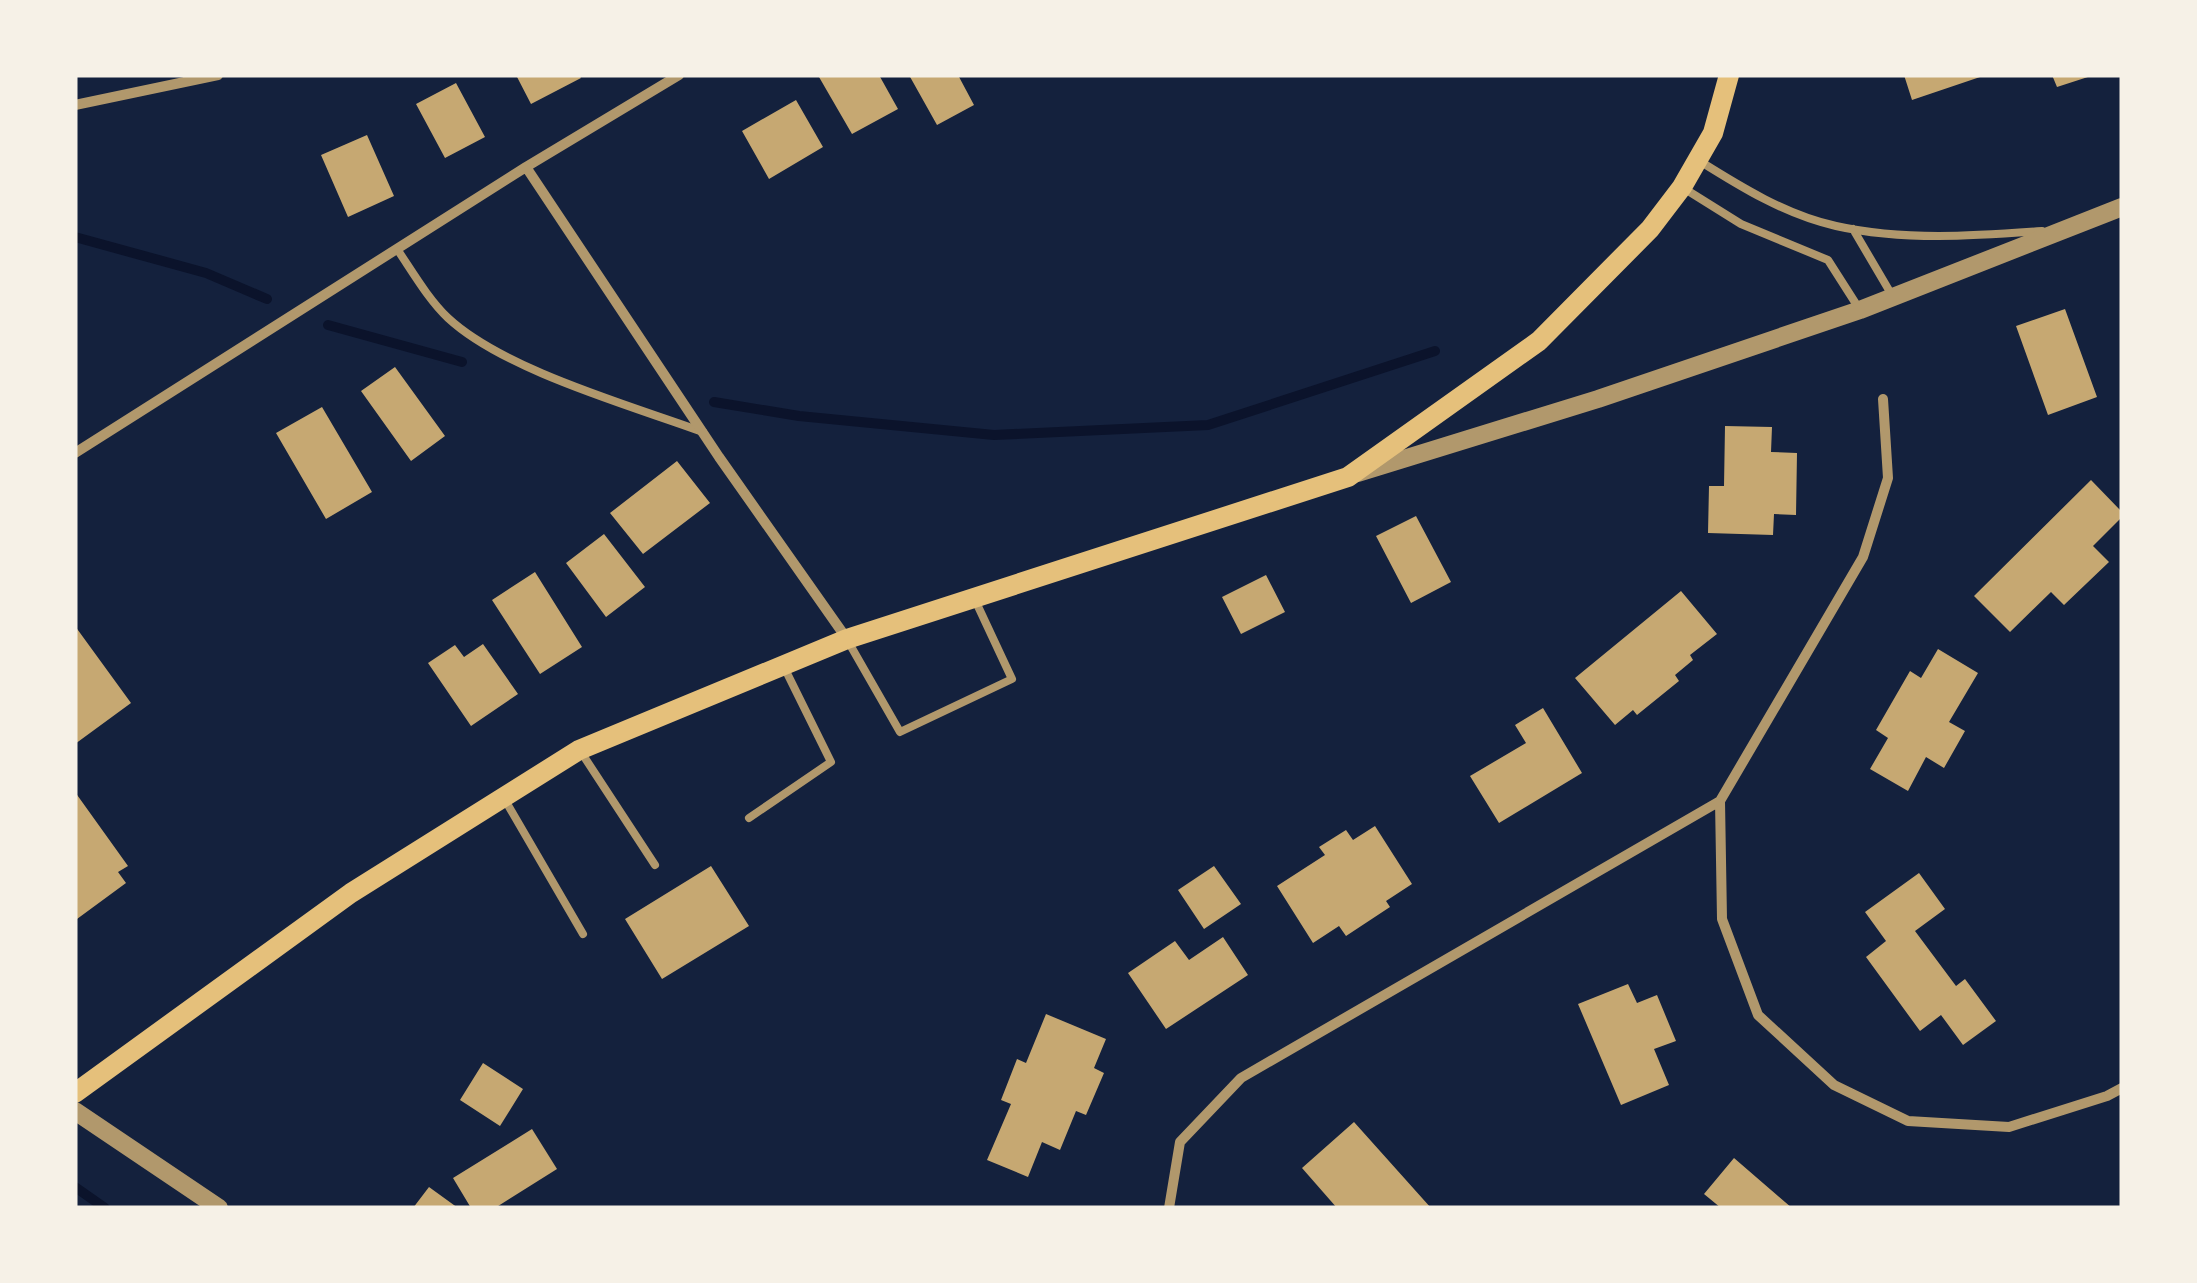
<svg xmlns="http://www.w3.org/2000/svg" width="2197" height="1283" font-family="'PT Sans',sans-serif">
  <style>
    .lines { fill: none; stroke-linecap: round; stroke-linejoin: round }
    .stream { stroke: #0b132b; stroke-width: 10 }
    .building { fill: #c6a872 }
    .service { stroke: #b1986c; stroke-width: 8 }
    .minor { stroke: #b1986c; stroke-width: 10 }
    .tertiary { stroke: #b1986c; stroke-width: 18 }
    .secondary { stroke: #e5c07b; stroke-width: 20 }
  </style>
  <rect width="100%" height="100%" fill="#14213d"/>
  <g class="lines">
    <path class="stream" d="M 75,237 L 206,273 L 267,299
      M 328,325 L 462,362
      M 714,402 L 799,416 L 994,435 L 1208,425 L 1435,351
      M 75,1187 L 105,1208"/>
  </g>
  <path class="building" d="M 516,75 L 579,75 L 581,78 L 531,104 Z
    M 822,75 L 879,75 L 898,109 L 852,134 L 819,77 Z
    M 909,75 L 958,75 L 974,105 L 937,125 Z
    M 1904,75 L 1983,75 L 1983,76 L 1912,100 Z
    M 2052,75 L 2091,75 L 2091,76 L 2057,87 Z
    M 456,83 L 485,137 L 445,158 L 416,104 Z
    M 796,100 L 823,147 L 769,179 L 742,131 Z
    M 367,135 L 394,196 L 348,217 L 321,155 Z
    M 2065,309 L 2097,397 L 2048,415 L 2016,326 Z
    M 395,367 L 445,436 L 411,461 L 361,391 Z
    M 322,407 L 372,492 L 326,519 L 276,433 Z
    M 1725,426 L 1772,427 L 1771,452 L 1797,453 L 1796,515 L 1774,514 L 1773,535 L 1708,533 L 1709,486 L 1724,486 Z
    M 677,461 L 710,503 L 643,554 L 610,513 Z
    M 2091,480 L 2122,512 L 2122,517 L 2093,546 L 2109,562 L 2064,605 L 2051,592 L 2010,632 L 1974,596 Z
    M 1416,516 L 1451,582 L 1411,603 L 1376,536 Z
    M 604,534 L 645,587 L 606,617 L 566,563 Z
    M 535,572 L 582,647 L 540,674 L 492,600 Z
    M 1266,575 L 1285,612 L 1241,634 L 1222,597 Z
    M 1681,591 L 1717,634 L 1690,655 L 1693,660 L 1675,675 L 1679,681 L 1637,715 L 1633,710 L 1615,725 L 1575,678 Z
    M 75,626 L 131,703 L 75,744 Z
    M 483,644 L 518,694 L 471,726 L 428,663 L 455,645 L 464,657 Z
    M 1938,649 L 1978,673 L 1949,722 L 1965,731 L 1944,768 L 1926,757 L 1908,791 L 1870,769 L 1888,738 L 1876,730 L 1910,671 L 1921,678 Z
    M 1543,708 L 1582,773 L 1499,823 L 1470,776 L 1526,743 L 1515,725 Z
    M 75,792 L 128,866 L 118,872 L 126,883 L 77,919 Z
    M 1375,826 L 1412,884 L 1386,901 L 1390,907 L 1346,936 L 1339,926 L 1313,943 L 1277,886 L 1325,855 L 1319,847 L 1346,830 L 1353,840 Z
    M 711,866 L 749,926 L 662,979 L 625,919 Z
    M 1214,866 L 1241,904 L 1204,929 L 1178,890 Z
    M 1919,873 L 1945,909 L 1915,931 L 1956,986 L 1965,979 L 1996,1021 L 1963,1045 L 1941,1015 L 1920,1031 L 1866,957 L 1886,941 L 1865,912 Z
    M 1223,937 L 1248,975 L 1166,1029 L 1128,973 L 1175,941 L 1189,960 Z
    M 1628,984 L 1637,1003 L 1657,995 L 1676,1041 L 1654,1049 L 1669,1085 L 1621,1105 L 1578,1004 Z
    M 1046,1014 L 1106,1039 L 1094,1068 L 1104,1073 L 1086,1115 L 1076,1111 L 1060,1150 L 1042,1142 L 1028,1177 L 987,1160 L 1011,1104 L 1001,1100 L 1017,1059 L 1026,1063 Z
    M 483,1063 L 523,1089 L 500,1126 L 460,1100 Z
    M 1354,1122 L 1431,1208 L 1337,1208 L 1302,1168 Z
    M 532,1129 L 557,1169 L 495,1208 L 471,1208 L 453,1178 Z
    M 1734,1158 L 1792,1208 L 1721,1208 L 1704,1194 Z
    M 429,1187 L 458,1208 L 413,1208 Z"/>
  <g class="lines">
    <path class="service" d="M 1698,160 C 1741,187 1786,215 1836,226 C 1903,241 1974,236 2042,231
      M 1685,189 L 1741,224 L 1828,260 L 1858,307
      M 1853,229 L 1893,297
      M 397,249 C 412,271 428,299 448,318 C 504,370 629,405 703,432
      M 849,643 L 900,732 L 1012,679 L 976,602
      M 581,752 L 655,865
      M 505,800 L 583,934
      M 749,818 L 831,762 L 785,669"/>
    <path class="minor" d="M 75,105 L 218,75
      M 526,167 L 719,457 L 847,639
      M 1883,399 L 1888,478 L 1863,557 L 1720,801 L 1722,919 L 1758,1015 L 1834,1085 L 1908,1121 L 2009,1127 L 2107,1096 L 2122,1088
      M 75,453 L 526,167 L 679,75
      M 1169,1208 L 1180,1142 L 1241,1078 L 1720,801"/>
    <path class="tertiary" d="M 1358,473 L 1598,399 L 1860,310 L 2122,207
      M 75,1111 L 219,1208"/>
    <path class="secondary" d="M 75,1093 L 351,893 L 579,750 L 847,639 L 1348,477 L 1539,341 L 1650,229 L 1682,187 L 1713,133 L 1729,75"/>
  </g>
  <rect width="2197" height="1283" fill="none" stroke="#f6f1e7" stroke-width="155"/>
</svg>
